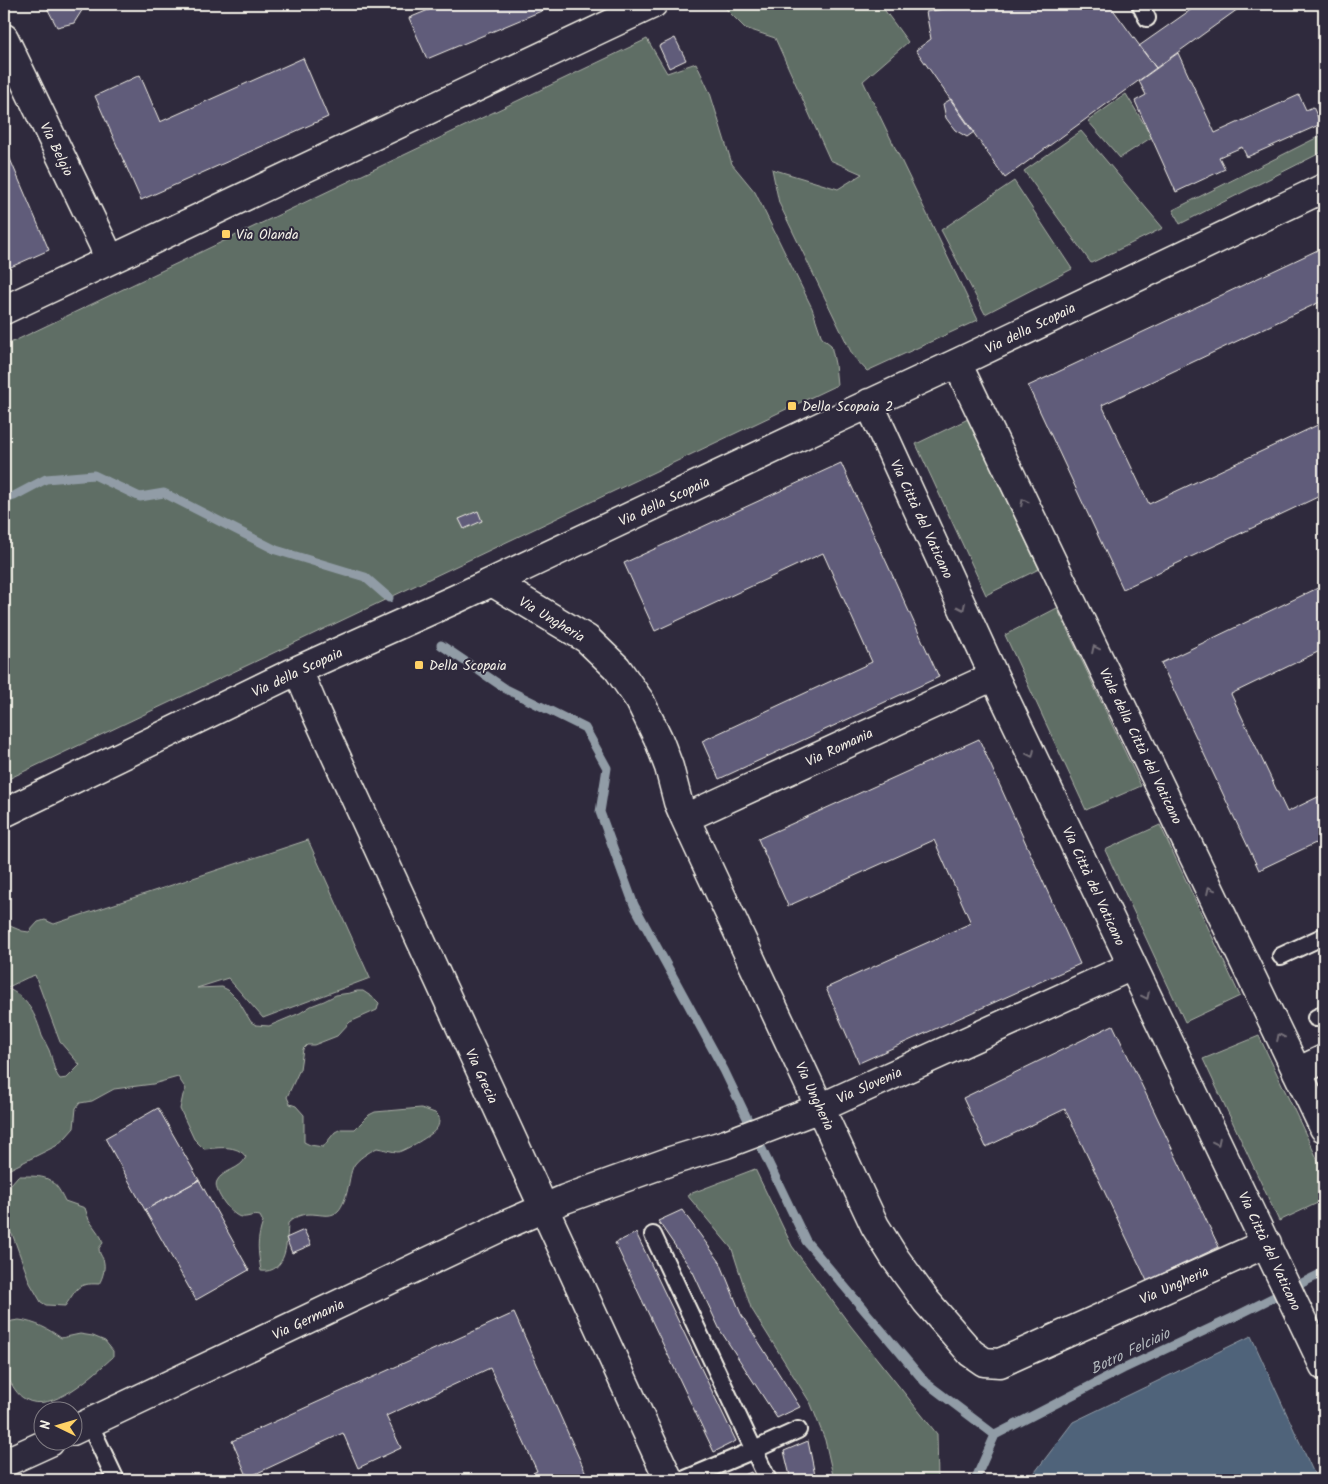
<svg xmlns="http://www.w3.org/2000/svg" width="1328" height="1484" font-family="Kalam,sans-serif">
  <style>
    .green { fill: #5f6e65; stroke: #aab0a6; fill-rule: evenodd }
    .water { fill: #4f637a; stroke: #919ca6 }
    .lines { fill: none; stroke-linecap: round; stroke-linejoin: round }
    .stream { stroke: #919ca6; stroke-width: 9 }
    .building { fill: #605c7a; stroke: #f4f1e8 }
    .lane-casing { stroke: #f4f1e8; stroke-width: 20 }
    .street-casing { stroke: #f4f1e8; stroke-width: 31 }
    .lane { stroke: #2f2a3d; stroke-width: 16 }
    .street { stroke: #2f2a3d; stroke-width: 28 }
    .oneway { stroke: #747079 }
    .poi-dot { fill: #ffd166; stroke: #2f2a3d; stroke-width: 2 }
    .labels { text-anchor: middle; stroke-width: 4; stroke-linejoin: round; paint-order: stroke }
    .street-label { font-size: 14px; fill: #f4f1e8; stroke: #2f2a3d }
    .poi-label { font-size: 14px; fill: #f4f1e8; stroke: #2f2a3d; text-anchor: start }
    .water-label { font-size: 15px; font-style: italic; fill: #b2b8bc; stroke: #2f2a3d }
  </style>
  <rect width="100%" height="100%" fill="#2f2a3d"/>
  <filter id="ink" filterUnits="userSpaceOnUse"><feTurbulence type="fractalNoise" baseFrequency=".02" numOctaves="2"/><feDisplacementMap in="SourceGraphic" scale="10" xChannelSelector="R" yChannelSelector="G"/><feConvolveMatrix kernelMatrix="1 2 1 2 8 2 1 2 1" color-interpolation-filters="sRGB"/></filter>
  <g filter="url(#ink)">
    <path class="green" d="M 733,4 L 880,4 L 908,42 L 863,81 L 978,320 L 867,371 L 853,356 L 779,203 L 772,169 L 838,189 L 862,174 L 830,160 L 775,38 L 745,28 L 725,8 Z
      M 647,39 L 667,73 L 696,63 L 710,93 L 732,164 L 755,192 L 812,308 L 822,338 L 831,345 L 835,364 L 837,385 L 4,781 L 4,346 Z
      M 1126,94 L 1152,137 L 1120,158 L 1088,121 Z
      M 1081,131 L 1163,228 L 1091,263 L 1024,171 Z
      M 1324,134 L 1324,151 L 1180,224 L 1173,210 Z
      M 1014,181 L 1072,269 L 985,314 L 941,230 Z
      M 968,419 L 1039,569 L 986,595 L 916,444 Z
      M 1057,608 L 1141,786 L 1086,810 L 1005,635 Z
      M 1160,825 L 1240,996 L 1185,1022 L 1105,850 Z
      M 308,840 L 370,978 L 263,1018 L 228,978 L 197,988 L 222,987 L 228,990 L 238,1000 L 251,1022 L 256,1025 L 269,1026 L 300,1013 L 311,1006 L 324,1001 L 336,995 L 350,993 L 357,991 L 363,991 L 375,999 L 379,1003 L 377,1010 L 350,1022 L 337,1036 L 314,1045 L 307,1045 L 303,1049 L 300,1069 L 287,1097 L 290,1104 L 296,1106 L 304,1115 L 304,1142 L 310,1145 L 323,1147 L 335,1132 L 341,1129 L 355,1129 L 369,1115 L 375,1112 L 421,1108 L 435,1113 L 439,1117 C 439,1122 439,1126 436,1129 C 434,1134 404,1151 398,1152 C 392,1152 384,1149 377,1148 C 369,1152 357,1159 353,1167 C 349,1176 349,1190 344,1201 C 342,1205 341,1208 338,1211 C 326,1223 308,1204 288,1223 C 287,1241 287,1274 261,1271 C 258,1250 256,1242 263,1222 L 260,1216 C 252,1214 248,1218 241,1217 C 232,1216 212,1190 217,1181 C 222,1170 241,1170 246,1157 C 237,1144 218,1148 204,1149 L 194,1139 L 180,1109 L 183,1095 L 186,1089 L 178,1077 L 153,1084 L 114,1089 L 92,1101 L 80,1103 L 76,1108 L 74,1128 L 66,1137 L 56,1146 L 4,1172 L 4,928 L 10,926 L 22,931 L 29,932 L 38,922 L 45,920 L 54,924 ZM 35,975 L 60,1042 L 80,1065 L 67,1078 L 60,1079 C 53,1071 53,1060 49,1050 C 47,1045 44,1041 42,1036 C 36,1015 27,996 6,988 C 16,984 24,978 35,975 Z
      M 1259,1036 L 1324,1173 L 1324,1200 L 1279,1221 L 1203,1059 Z
      M 755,1169 L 792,1246 L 850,1325 L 937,1434 L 938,1480 L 834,1480 L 825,1440 L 811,1404 L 751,1308 L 732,1249 L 687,1195 Z
      M 18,1176 C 45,1176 53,1175 65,1201 L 85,1208 L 89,1220 L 101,1237 L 103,1243 L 99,1248 C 99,1253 101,1255 103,1259 C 106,1267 103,1277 99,1284 C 76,1283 78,1288 65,1306 L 46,1305 L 41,1302 L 30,1283 L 13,1236 L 4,1223 L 4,1192 Z
      M 19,1320 C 35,1322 49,1329 61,1338 L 80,1334 L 93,1336 L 105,1341 L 113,1351 L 113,1357 C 94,1374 52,1415 25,1399 C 17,1395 12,1385 8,1378 L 4,1377 L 4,1326 L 12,1321 Z"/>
    <path class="water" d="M 1251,1336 L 1317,1480 L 1029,1480 L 1073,1422 Z"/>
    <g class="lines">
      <path class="stream" d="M 4,499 L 14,496 L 46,479 L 94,475 L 140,497 L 164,493 L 276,550 L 365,577 L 389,598
        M 441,645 L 506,689 L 585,728 L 607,768 L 600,812 L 634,905 L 724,1070 L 806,1241 L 925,1382 L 995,1435
        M 975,1480 L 995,1435 L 1123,1369 L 1232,1318 L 1324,1272"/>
    </g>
    <path class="building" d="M 45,4 L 86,4 L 74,23 L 57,27 Z
      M 443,4 L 558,4 L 427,59 L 409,18 Z
      M 974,4 L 975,10 L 983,4 L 1109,4 L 1156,68 L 1005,178 L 916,50 L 931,39 L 926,12 Z
      M 1199,4 L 1245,4 L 1156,68 L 1139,46 Z
      M 675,38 L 686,60 L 669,68 L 659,46 Z
      M 1178,53 L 1215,133 L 1299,95 L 1306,110 L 1313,107 L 1321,124 L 1247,157 L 1242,147 L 1219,157 L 1225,169 L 1176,192 L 1135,101 L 1146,95 L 1139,81 Z
      M 303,58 L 328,117 L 141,200 L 95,96 L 140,75 L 160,122 Z
      M 951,99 L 974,132 L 967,137 L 955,130 L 946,118 L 943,104 Z
      M 4,145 L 49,250 L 4,270 Z
      M 1322,248 L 1324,252 L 1324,300 L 1102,405 L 1149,504 L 1324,422 L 1324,494 L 1123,589 L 1028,386 Z
      M 841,463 L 939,677 L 719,779 L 702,741 L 872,662 L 823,553 L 655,631 L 624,563 Z
      M 478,511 L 482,521 L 464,529 L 459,519 Z
      M 1324,585 L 1324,649 L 1231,694 L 1287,812 L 1324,794 L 1324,839 L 1259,870 L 1161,663 Z
      M 979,739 L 1080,964 L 859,1063 L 826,988 L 971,923 L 934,840 L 788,906 L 758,839 Z
      M 1113,1025 L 1219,1247 L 1147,1281 L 1065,1109 L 986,1147 L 963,1098 Z
      M 158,1108 L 199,1180 L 145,1210 L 105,1138 Z
      M 199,1180 L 249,1270 L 196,1300 L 145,1210 Z
      M 682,1210 L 720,1262 L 741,1314 L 800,1407 L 777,1418 L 720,1330 L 693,1272 L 658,1221 Z
      M 304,1230 L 311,1245 L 292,1253 L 286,1238 Z
      M 636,1233 L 736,1441 L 714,1452 L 615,1243 Z
      M 514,1313 L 589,1480 L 518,1480 L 537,1471 L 490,1368 L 386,1416 L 401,1448 L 358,1468 L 343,1433 L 251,1476 L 253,1480 L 244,1480 L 248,1478 L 232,1441 Z
      M 808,1441 L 816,1480 L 791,1480 L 784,1451 Z
      M 751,1472 L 755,1480 L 733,1480 Z"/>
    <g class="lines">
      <g class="lane-casing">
        <path id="lane" d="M 1140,4 L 1147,18
          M 1281,956 L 1324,936
          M 1316,1018 L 1324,1014
          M 653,1235 L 768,1480
          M 89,1423 L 116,1480
          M 683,1480 L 754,1450 L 798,1430"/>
      </g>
      <g class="street-casing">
        <path id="street" d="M 4,38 L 103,244 L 109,260
          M 4,310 L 653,4
          M 957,363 L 1324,1128
          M 869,403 L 994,676 L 1324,1366
          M 492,582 L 587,639 L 617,668 L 640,701 L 658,738 L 669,767 L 678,802 L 685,818 L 875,1226 L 895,1258 L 926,1301 L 971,1353 L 984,1362 L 1000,1363 L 1267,1243
          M 298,670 L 317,715 L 669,1480
          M 4,813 L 298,670 L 458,598 L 830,422 L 957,363 L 1324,188
          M 685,818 L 994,676
          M 1297,1072 L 1324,1059
          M 72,1431 L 503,1226 L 565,1199 L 671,1161 L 726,1144 L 820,1108 L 1132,966
          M 4,1463 L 50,1442"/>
      </g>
      <use href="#lane" class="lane"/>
      <use href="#street" class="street"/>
    </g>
    <defs><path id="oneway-chevron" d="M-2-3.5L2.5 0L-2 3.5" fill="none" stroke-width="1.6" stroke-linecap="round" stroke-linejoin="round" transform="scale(1.25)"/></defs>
    <g class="oneway">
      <use href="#oneway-chevron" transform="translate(1024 502) rotate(-116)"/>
      <use href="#oneway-chevron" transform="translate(962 607) rotate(65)"/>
      <use href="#oneway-chevron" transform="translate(1095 649) rotate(-116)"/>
      <use href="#oneway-chevron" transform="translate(1031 754) rotate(65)"/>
      <use href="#oneway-chevron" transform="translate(1210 890) rotate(-116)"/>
      <use href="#oneway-chevron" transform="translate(1146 996) rotate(64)"/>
      <use href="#oneway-chevron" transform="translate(1280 1037) rotate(-116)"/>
      <use href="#oneway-chevron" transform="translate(1217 1142) rotate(64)"/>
    </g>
  </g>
  <g class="poi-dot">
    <rect x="221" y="229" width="10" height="10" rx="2.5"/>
    <rect x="787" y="401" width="10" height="10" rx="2.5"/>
    <rect x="414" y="660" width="10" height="10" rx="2.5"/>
  </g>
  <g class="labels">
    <g class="street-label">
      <text transform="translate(57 149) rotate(64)" y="5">Via Belgio</text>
      <text transform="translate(1030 328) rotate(-26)" y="5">Via della Scopaia</text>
      <text transform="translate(664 501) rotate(-25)" y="5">Via della Scopaia</text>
      <text transform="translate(922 519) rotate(65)" y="5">Via Città del Vaticano</text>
      <text transform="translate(552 619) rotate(31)" y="5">Via Ungheria</text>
      <text transform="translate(297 672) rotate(-25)" y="5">Via della Scopaia</text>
      <text transform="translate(1141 746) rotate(64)" y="5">Viale della Città del Vaticano</text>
      <text transform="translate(839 747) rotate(-25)" y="5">Via Romania</text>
      <text transform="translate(1094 886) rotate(65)" y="5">Via Città del Vaticano</text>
      <text transform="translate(482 1076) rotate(65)" y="5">Via Grecia</text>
      <text transform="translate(869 1085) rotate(-24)" y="5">Via Slovenia</text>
      <text transform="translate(815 1096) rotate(65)" y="5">Via Ungheria</text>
      <text transform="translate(1270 1251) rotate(65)" y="5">Via Città del Vaticano</text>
      <text transform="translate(1174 1285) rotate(-24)" y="5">Via Ungheria</text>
      <text transform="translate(308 1319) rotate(-25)" y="5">Via Germania</text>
    </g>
    <g class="poi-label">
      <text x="236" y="239">Via Olanda</text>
      <text x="802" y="411">Della Scopaia 2</text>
      <text x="429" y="670">Della Scopaia</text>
    </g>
    <g class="water-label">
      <text transform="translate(1130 1351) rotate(-26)" y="5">Botro Felciaio</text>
    </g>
  </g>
  <rect width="1328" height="1484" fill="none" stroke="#2f2a3d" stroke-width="20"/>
  <rect x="10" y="10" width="1308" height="1464" fill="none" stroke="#f4f1e8" stroke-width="2" filter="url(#ink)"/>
  <g transform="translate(58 1426) rotate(275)"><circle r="24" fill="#2f2a3d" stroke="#7e7a81"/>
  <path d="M0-4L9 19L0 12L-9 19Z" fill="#ffd166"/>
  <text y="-8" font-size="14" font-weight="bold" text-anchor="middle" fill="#f4f1e8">N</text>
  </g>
</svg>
